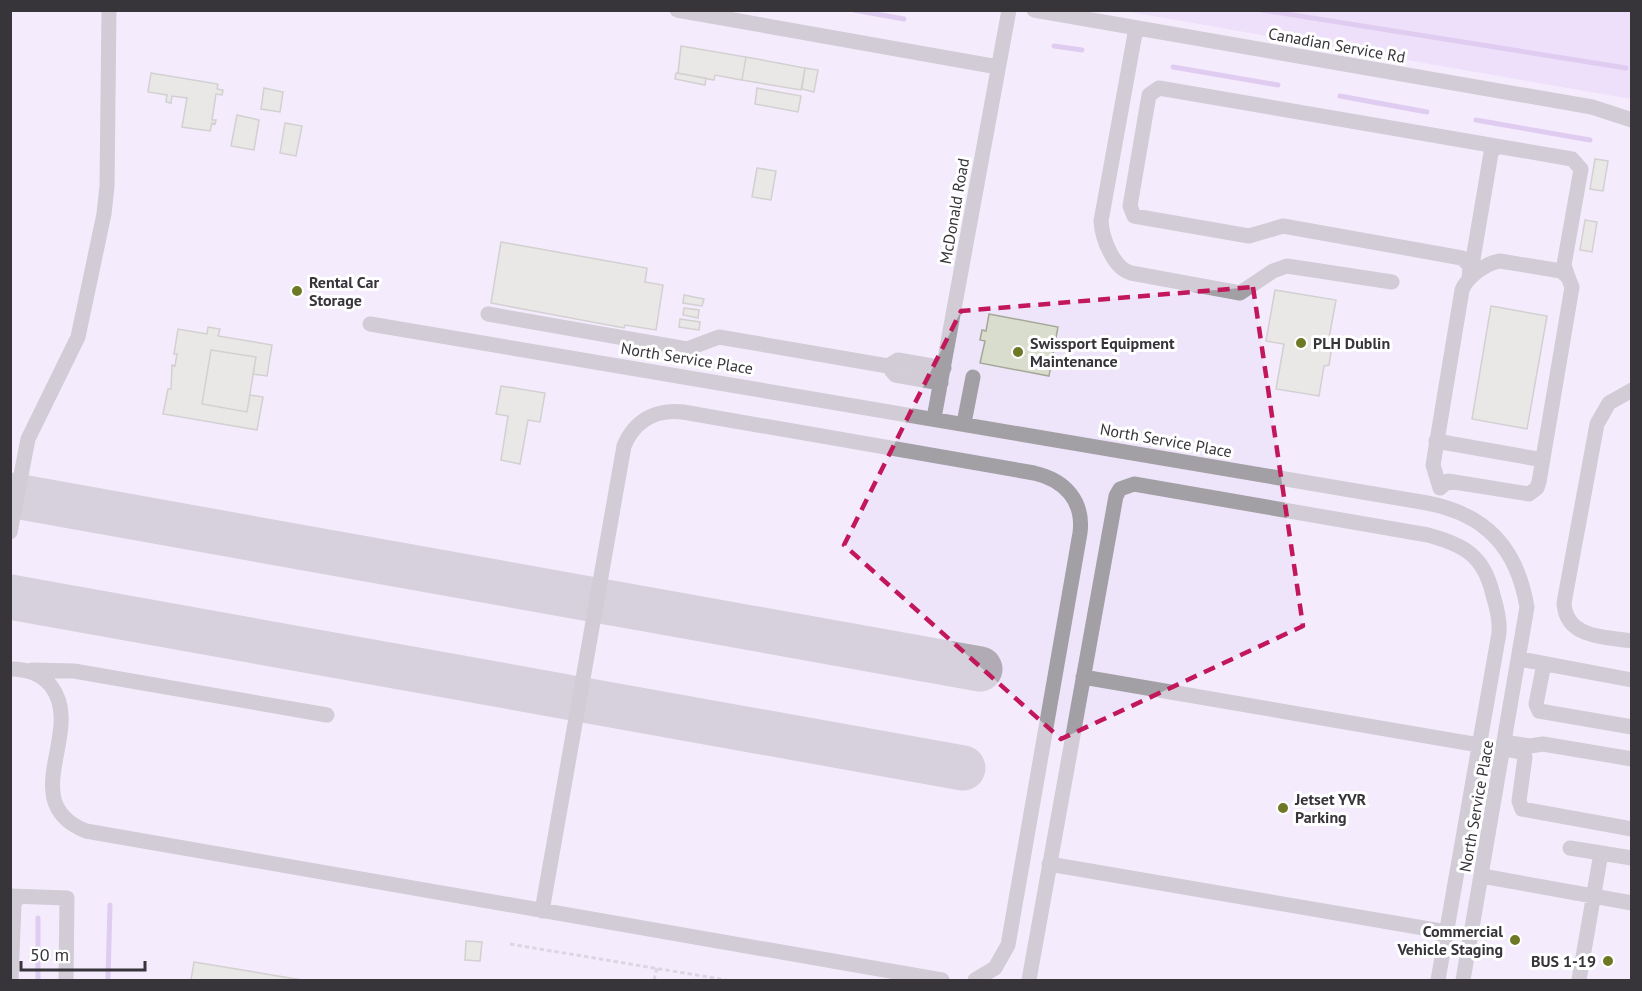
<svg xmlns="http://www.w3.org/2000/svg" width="1642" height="991" font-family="'PT Sans',sans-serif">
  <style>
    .built { fill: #efe5fb }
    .green { fill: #e2ccf7 }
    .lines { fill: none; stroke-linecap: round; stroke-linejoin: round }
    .stream { stroke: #c2a1e1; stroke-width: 5 }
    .taxiway { stroke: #b0abb5; stroke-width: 45 }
    .building { fill: #d9ddcd; stroke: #a5a899; stroke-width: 1.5 }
    .path { stroke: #bcb7c1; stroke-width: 3; stroke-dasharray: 4.5 3; stroke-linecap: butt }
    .minor { stroke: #a29fa5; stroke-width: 15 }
    .marked { fill: none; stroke: #c2185b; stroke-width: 4.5; stroke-dasharray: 12 8; stroke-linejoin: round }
    .poi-dot { fill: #6e7925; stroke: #fff; stroke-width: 2 }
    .labels { text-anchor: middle; stroke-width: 6; stroke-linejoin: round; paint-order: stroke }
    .street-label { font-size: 16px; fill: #37343a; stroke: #fff }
    .poi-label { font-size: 16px; font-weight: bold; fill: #37343a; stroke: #fff; text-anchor: start }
  </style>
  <rect width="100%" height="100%" fill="#f7f1fd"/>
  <path class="built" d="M 11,11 L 1631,11 L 1631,980 L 11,980 Z"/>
  <path class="green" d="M 1124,11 L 1631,11 L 1631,99 Z"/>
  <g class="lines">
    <path class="stream" d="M 854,10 L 904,19
      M 1262,10 L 1626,68
      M 1054,46 L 1082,50
      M 1173,67 L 1278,85
      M 1340,96 L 1427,112
      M 1476,120 L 1590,140
      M 38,980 L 38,918
      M 108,980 L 110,905"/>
    <path class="taxiway" d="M 10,495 L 980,669
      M 10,597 L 963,768"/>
  </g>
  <path class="building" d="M 681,46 L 746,57 L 742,80 L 715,75 L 714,80 L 678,73 Z
    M 746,57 L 805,68 L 801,90 L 742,80 Z
    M 805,68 L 818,70 L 814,92 L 802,89 Z
    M 151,73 L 218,84 L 217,89 L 223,90 L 222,95 L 216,94 L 212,120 L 216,120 L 215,124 L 212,123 L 210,131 L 182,127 L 187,98 L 172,96 L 171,103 L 166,102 L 167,95 L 148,92 Z
    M 676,73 L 706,78 L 705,85 L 675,79 Z
    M 264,88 L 283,92 L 280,112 L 261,109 Z
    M 757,88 L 801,96 L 798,112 L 755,104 Z
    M 237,115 L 259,120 L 254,150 L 231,146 Z
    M 285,123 L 302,126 L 296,156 L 280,153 Z
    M 1595,159 L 1608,161 L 1603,191 L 1590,189 Z
    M 757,168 L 776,171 L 771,200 L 752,197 Z
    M 1585,220 L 1597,222 L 1592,252 L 1580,250 Z
    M 501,242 L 647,268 L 645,282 L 663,285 L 656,330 L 625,325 L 624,328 L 491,303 Z
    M 1275,290 L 1336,300 L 1327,349 L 1331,352 L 1329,365 L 1324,366 L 1319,396 L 1276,389 L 1284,344 L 1266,341 Z
    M 684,295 L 704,299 L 702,306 L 683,303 Z
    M 1491,306 L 1547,316 L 1527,429 L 1472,419 Z
    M 684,308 L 699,310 L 698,318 L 683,315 Z
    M 989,314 L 1058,327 L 1049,376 L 980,363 L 985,341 L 980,340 L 982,330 L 986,331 Z
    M 680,319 L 700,322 L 699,330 L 679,327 Z
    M 208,327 L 220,329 L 218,336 L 272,345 L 267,376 L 253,374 L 256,357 L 211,350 L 202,404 L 247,412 L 250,395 L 263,397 L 257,430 L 163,414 L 168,389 L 171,389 L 172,365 L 175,366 L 177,354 L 174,354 L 178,329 L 207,334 Z
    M 211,350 L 256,357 L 247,412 L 202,404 Z
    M 501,386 L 545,393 L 540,422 L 528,420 L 520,464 L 501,460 L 508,416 L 496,414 Z
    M 466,941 L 482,942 L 480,961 L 465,960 Z
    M 194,962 L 302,980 L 191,980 Z"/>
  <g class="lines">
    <path class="path" d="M 510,944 L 726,980
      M 654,980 L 657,968"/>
    <path class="minor" d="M 677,10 L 998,67
      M 1034,10 L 1592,107 L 1632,120
      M 1136,28 L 1101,221 C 1102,238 1113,268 1131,273 L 1240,293 L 1273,271 L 1287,266 L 1392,282
      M 1500,261 L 1561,271 L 1568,277 L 1572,287 L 1539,482 L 1537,488 L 1529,494 L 1448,481 L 1440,488 L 1433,465 L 1462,290 C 1467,277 1486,263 1500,261 Z
      M 1471,271 L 1491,153 L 1494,148 L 1500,147
      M 1469,279 L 1470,266 L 1462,258 L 1283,226 L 1249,236 L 1134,216 L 1130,206 L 1149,95 L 1159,88 L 1572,159 L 1581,169 L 1564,265 L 1568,277
      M 488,314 L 687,349 L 719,337 L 888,366
      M 370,324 L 1427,503 C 1486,514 1517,548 1527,607 L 1463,980
      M 941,383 L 895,375 L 888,366 L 898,360 L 944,368
      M 1632,390 L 1609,403 L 1597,424 L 1564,603 C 1566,638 1604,637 1632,641
      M 934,418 L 1009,10
      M 964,423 L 973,377
      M 1436,441 L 1543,460
      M 10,532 L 28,439 L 78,337 L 104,214 L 107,186 L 109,10
      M 1520,659 L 1632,680
      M 1544,664 L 1536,704 L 1539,711 L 1632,727
      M 10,669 C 27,669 41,673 51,686 C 86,731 14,802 86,831 L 942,980
      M 32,670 L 74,671 L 327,715
      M 1083,677 L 1479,745
      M 1510,743 L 1530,746 L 1543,744 L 1632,759
      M 1504,749 L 1520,752 L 1525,757 L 1519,801 L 1522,809 L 1632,829
      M 1570,848 L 1601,853
      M 1049,864 L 1447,932
      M 1482,876 L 1632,903
      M 10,896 L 67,898 L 66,980
      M 542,911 L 624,446 C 635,420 656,409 683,412 L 1034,473 C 1065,480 1084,501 1080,533 L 1008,945 L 995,968 L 975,980
      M 11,980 L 14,903 L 19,897
      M 1029,980 L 1116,496 L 1120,489 L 1134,484 L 1428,535 C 1465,545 1484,556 1493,595 C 1497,608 1500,620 1499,633 L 1438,980
      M 1579,980 L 1601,853 L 1632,858"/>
  </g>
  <path d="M0 0H1642V991H0ZM 1253,287 L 1303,626 L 1061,739 L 844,545 L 961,311 Z" fill="#f7f1fd" fill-opacity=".55" fill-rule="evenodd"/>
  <path class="marked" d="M 1253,287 L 1303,626 L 1061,739 L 844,545 L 961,311 Z"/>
  <g class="poi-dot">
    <circle cx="297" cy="291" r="6"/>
    <circle cx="1301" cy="343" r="6"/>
    <circle cx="1018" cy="352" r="6"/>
    <circle cx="1283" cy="808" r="6"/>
    <circle cx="1515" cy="940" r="6"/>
    <circle cx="1608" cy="961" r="6"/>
  </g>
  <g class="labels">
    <g class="street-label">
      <text transform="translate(1337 45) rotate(10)" y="6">Canadian Service Rd</text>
      <text transform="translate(954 211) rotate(-80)" y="6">McDonald Road</text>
      <text transform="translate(687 358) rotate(9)" y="6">North Service Place</text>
      <text transform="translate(1166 440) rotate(10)" y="6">North Service Place</text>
      <text transform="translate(1476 806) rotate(-80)" y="6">North Service Place</text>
    </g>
    <g class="poi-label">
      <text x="309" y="288">Rental Car<tspan x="309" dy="18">Storage</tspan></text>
      <text x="1030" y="349">Swissport Equipment<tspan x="1030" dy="18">Maintenance</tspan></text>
      <text x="1313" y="349">PLH Dublin</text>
      <text x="1295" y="805">Jetset YVR<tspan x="1295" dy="18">Parking</tspan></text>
      <text x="1503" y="937" text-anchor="end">Commercial<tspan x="1503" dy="18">Vehicle Staging</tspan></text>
      <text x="1596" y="967" text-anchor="end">BUS 1-19</text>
    </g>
  </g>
  <rect width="1642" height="991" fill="none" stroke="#37343a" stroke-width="24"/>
  <path d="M21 961v9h124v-9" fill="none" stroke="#37343a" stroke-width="3"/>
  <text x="30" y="961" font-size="18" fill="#37343a" stroke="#ffffff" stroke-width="4.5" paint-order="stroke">50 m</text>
</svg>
